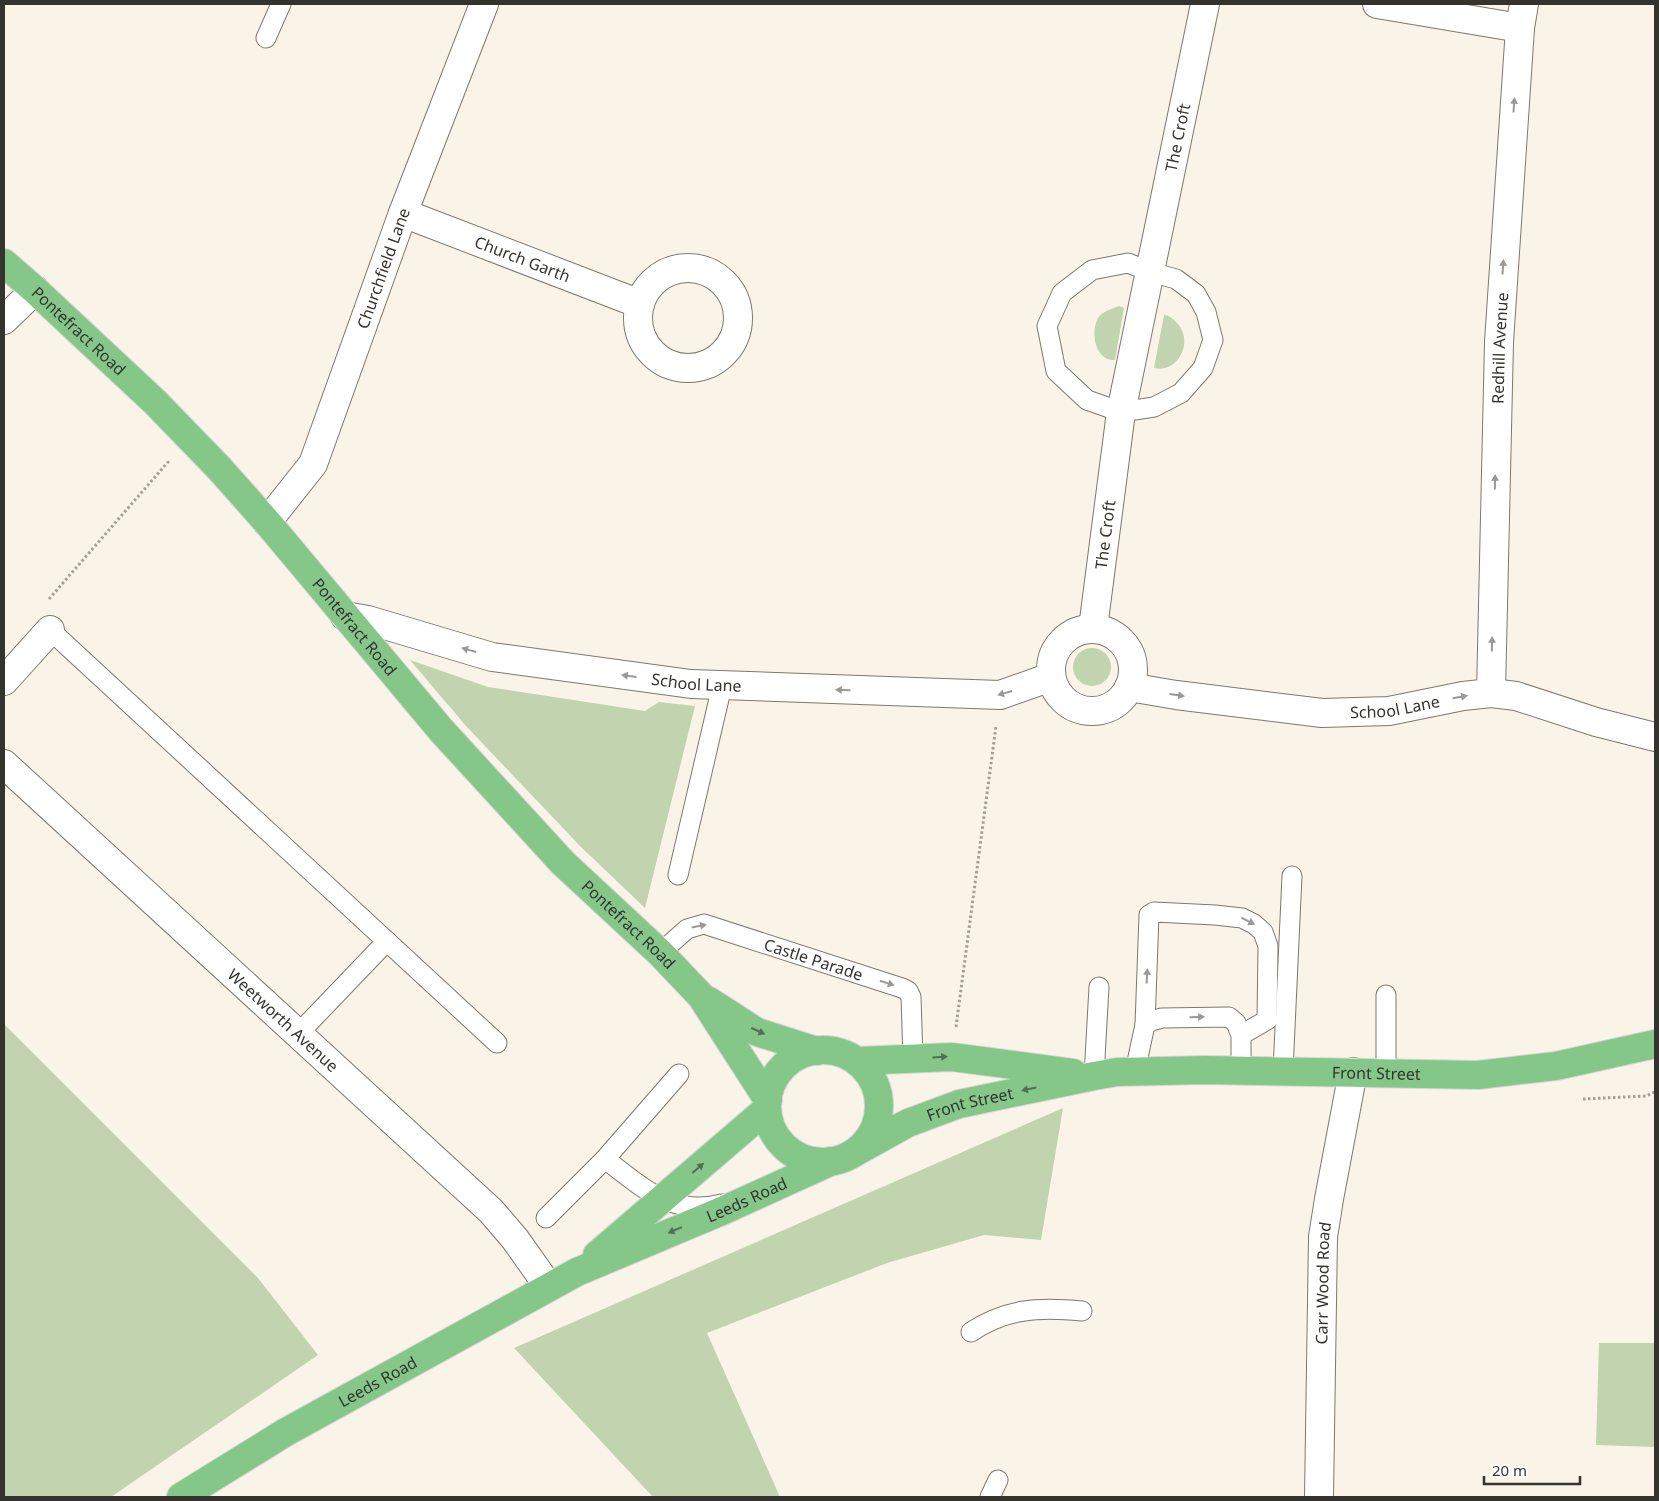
<svg xmlns="http://www.w3.org/2000/svg" width="1659" height="1501" font-family="'Noto Sans',sans-serif">
  <style>
    .green { fill: #c2d3af }
    .lines { fill: none; stroke-linecap: round; stroke-linejoin: round }
    .service-casing { stroke: #7e786d; stroke-width: 21 }
    .minor-casing { stroke: #7e786d; stroke-width: 30 }
    .primary-casing { stroke: #d7d6d5; stroke-width: 30 }
    .path { stroke: #a49f96; stroke-width: 3; stroke-dasharray: 2.5 2.5; stroke-linecap: butt }
    .service { stroke: #fff; stroke-width: 19 }
    .minor { stroke: #fff; stroke-width: 28 }
    .primary { stroke: #84c788; stroke-width: 28 }
    .oneway { fill: #9a9996 }
    .oneway2 { fill: #556e52 }
    .labels { text-anchor: middle; stroke-width: 4; stroke-linejoin: round; paint-order: stroke }
    .street-label { font-size: 16px; fill: #35332e; stroke: #fff }
  </style>
  <rect width="100%" height="100%" fill="#faf4e8"/>
  <path class="green" d="M 1119,306 L 1124,308 L 1115,360 C 1095,361 1090,332 1098,318 C 1103,311 1111,309 1119,306 Z
    M 1164,315 C 1169,315 1173,319 1177,323 C 1194,340 1179,374 1154,368 Z
    M1073 667a19 19 0 1 1 38 0a19 19 0 1 1-38 0Z
    M 410,660 L 488,687 L 645,711 L 659,702 L 695,706 L 645,908 L 581,847 L 466,726 Z
    M 4,1024 L 258,1278 L 318,1355 L 111,1497 L 4,1497 Z
    M 1063,1108 L 1041,1240 L 984,1235 L 887,1263 L 707,1333 L 780,1497 L 653,1497 L 514,1348 Z
    M 1599,1343 L 1655,1343 L 1655,1447 L 1596,1445 Z"/>
  <g class="lines">
    <g class="service-casing">
      <g id="service">
        <path d="M 266,38 L 281,4"/>
        <path d="M 1128,263 L 1151,272 L 1176,279 L 1196,294 L 1206,312 L 1213,340 L 1203,368 L 1181,393 L 1154,407 L 1121,412 L 1087,400 L 1056,371 L 1047,326 L 1062,293 L 1092,270 Z"/>
        <path d="M 50,630 L 497,1043"/>
        <path d="M 678,875 L 722,686"/>
        <path id="s1" d="M 660,953 L 687,929 L 704,924 L 902,988 L 908,991 L 911,997 L 913,1058"/>
        <path d="M 1145,1025 L 1149,915 L 1154,912 L 1215,915 L 1242,918 L 1254,924 L 1263,932 L 1268,946 L 1267,1020 L 1241,1035"/>
        <path d="M 298,1034 L 387,941"/>
        <path d="M 1135,1071 L 1145,1025 L 1151,1021 L 1162,1018 L 1229,1017 L 1236,1023 L 1241,1035 L 1241,1071"/>
        <path d="M 1283,1071 L 1292,876"/>
        <path d="M 1386,1074 L 1386,995"/>
        <path d="M 1094,1076 L 1099,987"/>
        <path d="M 605,1159 C 642,1187 672,1217 722,1204"/>
        <path d="M 546,1218 L 605,1159 L 679,1074"/>
        <path d="M 971,1332 C 1007,1308 1040,1307 1082,1311"/>
        <path d="M 990,1497 L 998,1480"/>
      </g>
    </g>
    <g class="minor-casing">
      <g id="minor">
        <path d="M 1377,4 L 1520,28"/>
        <path id="s2" d="M 403,213 L 640,304"/>
        <circle cx="688" cy="318" r="50"/>
        <path d="M 4,320 L 35,290"/>
        <path id="s3" d="M 267,522 L 313,464 L 403,213 L 484,4"/>
        <path id="s4" d="M 345,616 L 368,620 L 492,657 L 691,684 L 1000,695 L 1051,677"/>
        <path id="s5" d="M 1093,628 L 1121,412 L 1205,4"/>
        <circle cx="1092" cy="670" r="41"/>
        <path d="M 4,681 L 50,630"/>
        <path id="s6" d="M 1129,687 L 1176,695 L 1322,713 L 1389,711 L 1463,696 L 1491,693 L 1516,696 L 1596,722 L 1655,737"/>
        <path id="s7" d="M 1491,693 L 1499,342 L 1520,28 L 1524,4"/>
        <path id="s8" d="M 4,764 L 491,1211 L 515,1239 L 549,1287"/>
        <path id="s9" d="M 1319,1497 L 1323,1237 L 1329,1199 L 1353,1072"/>
      </g>
    </g>
    <g class="primary-casing">
      <g id="primary">
        <path id="s10" d="M 4,263 L 35,290 L 155,402 L 219,468 L 267,522 L 441,730 L 563,863 L 660,953 L 701,996 L 768,1100"/>
        <path d="M 709,1001 L 757,1032 L 817,1051"/>
        <circle cx="823" cy="1106" r="56"/>
        <path d="M 857,1061 L 952,1057 L 1073,1073"/>
        <path id="s11" d="M 852,1154 L 908,1123 L 959,1104 L 1094,1076 L 1117,1072 L 1206,1070 L 1478,1075 L 1556,1066 L 1655,1044"/>
        <path d="M 597,1255 L 767,1109"/>
        <path id="s12" d="M 181,1497 L 286,1432 L 577,1272 L 722,1211 L 832,1161"/>
      </g>
    </g>
    <path class="path" d="M 49,599 L 168,462 L 167,460
      M 956,1027 L 996,726
      M 1583,1099 L 1646,1096 L 1655,1092"/>
    <use href="#service" class="service"/>
    <use href="#minor" class="minor"/>
    <use href="#primary" class="primary"/>
  </g>
  <defs><path id="oneway-solid" d="M-6-.8H1V-3.2L6.5 0L1 3.2V.8H-6Z" transform="scale(1.25)"/></defs>
  <g class="oneway">
    <use href="#oneway-solid" transform="translate(1514 105) rotate(-86)"/>
    <use href="#oneway-solid" transform="translate(1503 267) rotate(-86)"/>
    <use href="#oneway-solid" transform="translate(1495 482) rotate(-89)"/>
    <use href="#oneway-solid" transform="translate(1492 644) rotate(-89)"/>
    <use href="#oneway-solid" transform="translate(469 650) rotate(-164)"/>
    <use href="#oneway-solid" transform="translate(629 676) rotate(-172)"/>
    <use href="#oneway-solid" transform="translate(843 690) rotate(-178)"/>
    <use href="#oneway-solid" transform="translate(1005 693) rotate(164)"/>
    <use href="#oneway-solid" transform="translate(1177 695) rotate(8)"/>
    <use href="#oneway-solid" transform="translate(1460 697) rotate(-10)"/>
    <use href="#oneway-solid" transform="translate(1248 921) rotate(27)"/>
    <use href="#oneway-solid" transform="translate(699 926) rotate(-11)"/>
    <use href="#oneway-solid" transform="translate(1147 976) rotate(-87)"/>
    <use href="#oneway-solid" transform="translate(887 983) rotate(18)"/>
    <use href="#oneway-solid" transform="translate(1197 1017) rotate(-1)"/>
  </g>
  <g class="oneway2">
    <use href="#oneway-solid" transform="translate(758 1031) rotate(25)"/>
    <use href="#oneway-solid" transform="translate(940 1057) rotate(-3)"/>
    <use href="#oneway-solid" transform="translate(1029 1089) rotate(168)"/>
    <use href="#oneway-solid" transform="translate(698 1168) rotate(-41)"/>
    <use href="#oneway-solid" transform="translate(675 1230) rotate(157)"/>
  </g>
  <g class="labels">
    <g class="street-label">
      <text dy="6" stroke="none"><textPath href="#s5" startOffset="498">The Croft</textPath></text>
      <text dy="6" stroke="none"><textPath href="#s2" startOffset="128">Church Garth</textPath></text>
      <text dy="6" stroke="none"><textPath href="#s3" startOffset="282">Churchfield Lane</textPath></text>
      <text dy="6" stroke="none"><textPath href="#s10" startOffset="101">Pontefract Road</textPath></text>
      <text dy="6" stroke="none"><textPath href="#s7" startOffset="345">Redhill Avenue</textPath></text>
      <text dy="6" stroke="none"><textPath href="#s5" startOffset="94">The Croft</textPath></text>
      <text dy="6" stroke="none"><textPath href="#s10" startOffset="506">Pontefract Road</textPath></text>
      <text dy="6" stroke="none"><textPath href="#s4" startOffset="359">School Lane</textPath></text>
      <text dy="6" stroke="none"><textPath href="#s6" startOffset="268">School Lane</textPath></text>
      <text dy="6" stroke="none"><textPath href="#s10" startOffset="911">Pontefract Road</textPath></text>
      <text dy="6" stroke="none"><textPath href="#s1" startOffset="169">Castle Parade</textPath></text>
      <text dy="6" stroke="none"><textPath href="#s8" startOffset="379">Weetworth Avenue</textPath></text>
      <text dy="6" stroke="none"><textPath href="#s11" startOffset="539">Front Street</textPath></text>
      <text dy="6" stroke="none"><textPath href="#s11" startOffset="129">Front Street</textPath></text>
      <text dy="6" stroke="none"><textPath href="#s12" startOffset="640">Leeds Road</textPath></text>
      <text dy="6" stroke="none"><textPath href="#s9" startOffset="214">Carr Wood Road</textPath></text>
      <text dy="6" stroke="none"><textPath href="#s12" startOffset="228">Leeds Road</textPath></text>
    </g>
  </g>
  <rect width="1659" height="1501" fill="none" stroke="#35332e" stroke-width="10"/>
  <path d="M1484 1476v8h96v-8" fill="none" stroke="#35332e" stroke-width="2.5"/>
  <text x="1492" y="1476" font-size="15" fill="#35332e" stroke="#ffffff" stroke-width="4" paint-order="stroke">20 m</text>
</svg>
